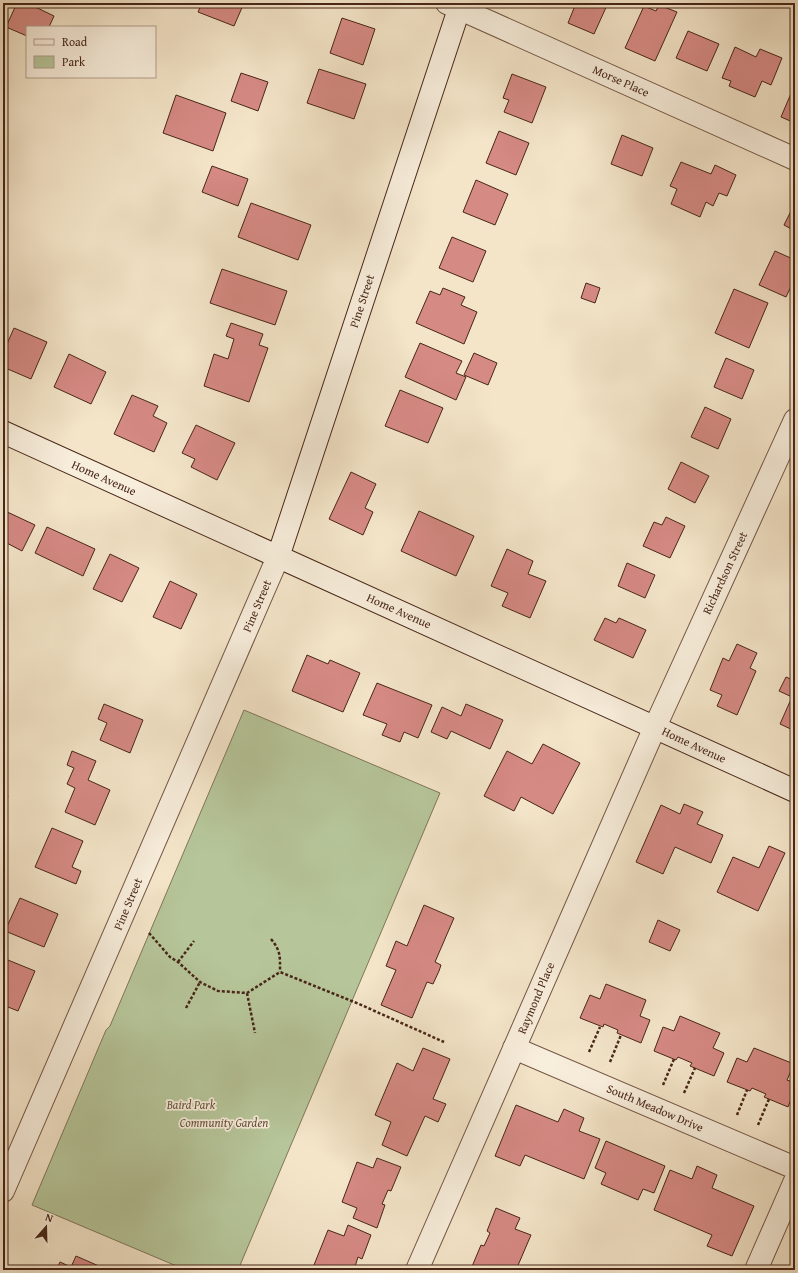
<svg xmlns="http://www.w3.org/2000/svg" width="798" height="1273" font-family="'Gentium Book Plus',serif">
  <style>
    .green { fill: #b6c69a; stroke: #7f7659 }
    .building { fill: #d68a84; stroke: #482618 }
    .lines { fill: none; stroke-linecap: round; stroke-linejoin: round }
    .street-casing { stroke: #735644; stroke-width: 24 }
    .secondary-casing { stroke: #482618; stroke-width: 24 }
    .path { stroke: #482618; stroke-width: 2.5; stroke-dasharray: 3 2; stroke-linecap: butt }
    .street { stroke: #f8eedc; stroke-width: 22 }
    .secondary { stroke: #f8eedc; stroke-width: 22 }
    .labels { text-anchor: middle; stroke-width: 3.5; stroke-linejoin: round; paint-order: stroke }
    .street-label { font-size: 12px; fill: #482618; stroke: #f8eedc }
    .park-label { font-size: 12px; font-style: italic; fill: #644e38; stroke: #f8eedc }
  </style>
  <rect width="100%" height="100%" fill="#f4e5c9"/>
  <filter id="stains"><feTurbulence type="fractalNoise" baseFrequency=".005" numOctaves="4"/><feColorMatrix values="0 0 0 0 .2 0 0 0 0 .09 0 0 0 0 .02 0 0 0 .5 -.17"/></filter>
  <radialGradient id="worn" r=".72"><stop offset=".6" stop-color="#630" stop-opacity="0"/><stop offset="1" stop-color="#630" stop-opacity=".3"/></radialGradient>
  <path class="green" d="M 244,710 L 440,793 L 238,1270 L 186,1270 L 32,1205 L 106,1030 L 110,1026 Z"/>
  <path class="building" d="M 17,3 L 27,3 L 54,16 L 49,27 L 27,27 L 27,36 L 6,27 Z
    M 202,3 L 244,3 L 234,26 L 198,12 Z
    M 576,3 L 608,3 L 594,34 L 568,23 Z
    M 659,5 L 677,12 L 655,61 L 625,48 L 644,6 L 656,11 Z
    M 342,18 L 375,29 L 363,65 L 330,53 Z
    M 688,31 L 719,44 L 707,71 L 676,58 Z
    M 735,47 L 756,57 L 760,49 L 782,58 L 771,85 L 762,81 L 755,97 L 729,86 L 731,81 L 722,78 Z
    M 319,69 L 366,84 L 354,119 L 307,103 Z
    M 241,73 L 268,82 L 258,111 L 231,101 Z
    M 512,74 L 546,87 L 532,123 L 504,112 L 509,100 L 503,98 Z
    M 795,84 L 795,123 L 781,117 Z
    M 176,95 L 226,113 L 213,151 L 163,133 Z
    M 499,131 L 529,143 L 516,175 L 486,163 Z
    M 622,135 L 653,148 L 642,176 L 611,164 Z
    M 681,162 L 711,174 L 715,165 L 736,175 L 727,196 L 719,193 L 713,206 L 706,202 L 700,217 L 671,204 L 677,189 L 670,186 Z
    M 212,166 L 248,179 L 238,206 L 202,192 Z
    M 476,180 L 508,194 L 495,225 L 463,212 Z
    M 251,203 L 311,225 L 298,260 L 238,237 Z
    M 794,205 L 795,205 L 795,231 L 784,225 Z
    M 452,237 L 486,251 L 473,282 L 439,268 Z
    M 775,251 L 795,260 L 795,278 L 786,297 L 759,285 Z
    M 222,269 L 287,291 L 275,325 L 210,303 Z
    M 586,283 L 600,288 L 595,303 L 581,298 Z
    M 443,288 L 465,297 L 461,305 L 477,312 L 464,344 L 416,323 L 430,291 L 440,295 Z
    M 734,289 L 768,303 L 749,348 L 715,333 Z
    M 231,323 L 263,334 L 259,345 L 268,348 L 249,402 L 204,386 L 214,354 L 228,359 L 234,339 L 226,336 Z
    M 14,328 L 47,342 L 31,379 L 3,367 L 3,353 Z
    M 420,343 L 462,361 L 456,373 L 466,377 L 456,400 L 405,377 Z
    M 474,353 L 497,363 L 488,385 L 464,375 Z
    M 69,354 L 106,372 L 91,404 L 54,387 Z
    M 726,358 L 754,370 L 742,399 L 714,387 Z
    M 400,390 L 443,408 L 428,443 L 385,426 Z
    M 132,395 L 158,406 L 153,416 L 167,423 L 154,452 L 114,434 Z
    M 705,407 L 731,419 L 718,449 L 691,437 Z
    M 196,425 L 235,443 L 217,480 L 191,467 L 195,459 L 182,453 Z
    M 681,462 L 709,476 L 695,503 L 668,489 Z
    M 351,472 L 376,484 L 365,508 L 373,512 L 363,535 L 329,519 Z
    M 3,510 L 35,525 L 22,551 L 3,541 Z
    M 419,511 L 474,536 L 456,576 L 401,551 Z
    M 666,517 L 685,526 L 670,558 L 643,546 L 654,522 L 662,525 Z
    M 47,527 L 95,549 L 83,576 L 35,553 Z
    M 507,549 L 533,561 L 528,574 L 546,581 L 530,618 L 502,606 L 508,593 L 491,586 Z
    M 110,554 L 139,568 L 122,602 L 93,589 Z
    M 627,563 L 655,575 L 645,598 L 618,586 Z
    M 170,581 L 197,594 L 181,629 L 153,617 Z
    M 605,618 L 616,623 L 619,618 L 646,630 L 633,658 L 594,640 Z
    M 737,644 L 757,653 L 750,668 L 756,671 L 737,715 L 717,706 L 722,695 L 710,690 L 723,658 L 729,661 Z
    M 307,655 L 328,664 L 330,660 L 360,673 L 343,712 L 292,691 Z
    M 786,677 L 795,681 L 795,731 L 780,724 L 792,697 L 779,691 Z
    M 377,683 L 432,705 L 418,738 L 404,732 L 400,742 L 382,735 L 387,724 L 363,715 Z
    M 104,704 L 143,720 L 130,753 L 100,740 L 107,723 L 98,719 Z
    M 466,704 L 503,720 L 490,749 L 451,731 L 447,739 L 431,732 L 442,707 L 461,716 Z
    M 543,744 L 580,763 L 553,814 L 521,797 L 514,811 L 484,796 L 507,751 L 532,764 Z
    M 72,751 L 96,761 L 88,780 L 110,790 L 95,825 L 65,812 L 75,788 L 67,784 L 74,768 L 67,765 Z
    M 3,794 L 8,796 L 3,808 Z
    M 684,804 L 703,812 L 697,824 L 723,835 L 711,863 L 675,847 L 663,874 L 636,862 L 661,805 L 680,814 Z
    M 52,828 L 83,841 L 72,867 L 81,871 L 76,884 L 35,867 Z
    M 769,846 L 785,853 L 758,911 L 717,892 L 733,857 L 759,868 Z
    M 20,898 L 58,914 L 44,947 L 5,931 Z
    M 424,905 L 454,918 L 435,962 L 441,965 L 439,971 L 433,984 L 427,982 L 412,1018 L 381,1005 L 396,970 L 386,966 L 396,941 L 407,946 Z
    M 658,920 L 680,930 L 670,951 L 649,942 Z
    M 3,958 L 35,971 L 18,1011 L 3,1005 Z
    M 606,984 L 646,1000 L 640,1016 L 650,1020 L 641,1043 L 617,1033 L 618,1030 L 604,1024 L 603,1027 L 580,1018 L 590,995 L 600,999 Z
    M 680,1016 L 720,1033 L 713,1048 L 724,1053 L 714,1076 L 690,1066 L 692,1063 L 678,1057 L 676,1060 L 654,1051 L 663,1027 L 674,1031 Z
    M 423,1048 L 450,1059 L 433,1099 L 446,1104 L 438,1122 L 425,1116 L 407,1156 L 382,1145 L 391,1122 L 375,1115 L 397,1063 L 413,1071 Z
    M 754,1048 L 794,1064 L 787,1080 L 795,1083 L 795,1090 L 788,1107 L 764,1097 L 766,1094 L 752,1088 L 750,1091 L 727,1082 L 737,1058 L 747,1062 Z
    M 516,1105 L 558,1122 L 564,1109 L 584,1118 L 579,1131 L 600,1139 L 584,1179 L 525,1155 L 520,1166 L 495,1156 Z
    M 606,1141 L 665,1166 L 654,1193 L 643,1189 L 638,1200 L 601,1184 L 606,1173 L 595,1168 Z
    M 377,1158 L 401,1167 L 391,1191 L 388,1190 L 382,1204 L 385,1205 L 377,1228 L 353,1218 L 357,1208 L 342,1202 L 357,1162 L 373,1168 Z
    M 697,1166 L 717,1175 L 712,1188 L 754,1206 L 732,1256 L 707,1246 L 712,1235 L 654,1210 L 670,1170 L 692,1179 Z
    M 496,1208 L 520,1218 L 515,1229 L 531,1235 L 516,1270 L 503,1270 L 499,1268 L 498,1270 L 474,1270 L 471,1269 L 481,1245 L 484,1246 L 490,1233 L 487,1231 Z
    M 348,1225 L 371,1235 L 362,1259 L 358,1257 L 354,1270 L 312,1270 L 328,1230 L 344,1236 Z
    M 76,1256 L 108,1270 L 56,1270 L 60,1262 L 71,1267 Z"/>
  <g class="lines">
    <g class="street-casing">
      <path id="street" d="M 447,3 L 795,159
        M 514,1048 L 795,1168
        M 3,1191 L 278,557
        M 417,1270 L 655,727 L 795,420
        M 756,1270 L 795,1181"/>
    </g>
    <g class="secondary-casing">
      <path id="secondary" d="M 3,432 L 795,791
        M 278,557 L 461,3"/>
    </g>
    <path class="path" d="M 149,933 L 170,957 L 178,962 L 200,982 L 218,991 L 247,993 L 280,972 L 359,1004 L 444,1042
      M 271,939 C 281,951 280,957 280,972
      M 178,962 L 194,941
      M 247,993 L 255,1033
      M 186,1008 L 200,982
      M 589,1052 L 600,1027
      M 610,1062 L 621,1035
      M 663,1085 L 674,1059
      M 684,1093 L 695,1068
      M 737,1115 L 747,1090
      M 758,1125 L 769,1099"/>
    <use href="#street" class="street"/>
    <use href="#secondary" class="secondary"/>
  </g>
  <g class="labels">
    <g class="street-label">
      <text transform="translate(621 81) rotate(24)" y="4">Morse Place</text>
      <text transform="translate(362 301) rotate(-72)" y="4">Pine Street</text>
      <text transform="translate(104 478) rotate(24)" y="4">Home Avenue</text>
      <text transform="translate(725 573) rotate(-65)" y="4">Richardson Street</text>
      <text transform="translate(257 606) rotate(-67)" y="4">Pine Street</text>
      <text transform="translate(399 611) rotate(24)" y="4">Home Avenue</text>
      <text transform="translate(694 745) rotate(25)" y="4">Home Avenue</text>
      <text transform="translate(128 904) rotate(-67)" y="4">Pine Street</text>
      <text transform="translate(536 998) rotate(-67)" y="4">Raymond Place</text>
      <text transform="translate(655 1108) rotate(23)" y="4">South Meadow Drive</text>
    </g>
    <g class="park-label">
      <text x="191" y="1109">Baird Park</text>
      <text x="224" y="1127">Community Garden</text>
    </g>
  </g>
  <rect width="798" height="1273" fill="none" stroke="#f4e5c9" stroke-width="16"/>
  <rect x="4" y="4" width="790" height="1265" fill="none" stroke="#482618" stroke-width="2"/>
  <rect x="8" y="8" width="782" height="1257" fill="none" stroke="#482618"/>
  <rect x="26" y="26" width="130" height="52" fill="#f8eedc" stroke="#b29e8e"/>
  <rect x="34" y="39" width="20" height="6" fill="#f8eedc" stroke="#b29e8e"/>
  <text x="62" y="46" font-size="12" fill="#482618">Road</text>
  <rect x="34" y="56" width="20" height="12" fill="#b6c69a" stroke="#b29e8e"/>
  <text x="62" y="66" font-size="12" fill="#482618">Park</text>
  <g transform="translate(46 1227) rotate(20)" stroke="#f8eedc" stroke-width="3" paint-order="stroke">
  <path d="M0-3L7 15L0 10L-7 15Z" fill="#482618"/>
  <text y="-6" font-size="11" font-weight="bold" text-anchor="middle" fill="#482618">N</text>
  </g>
  <rect width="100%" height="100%" filter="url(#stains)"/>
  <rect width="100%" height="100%" fill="url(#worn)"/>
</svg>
